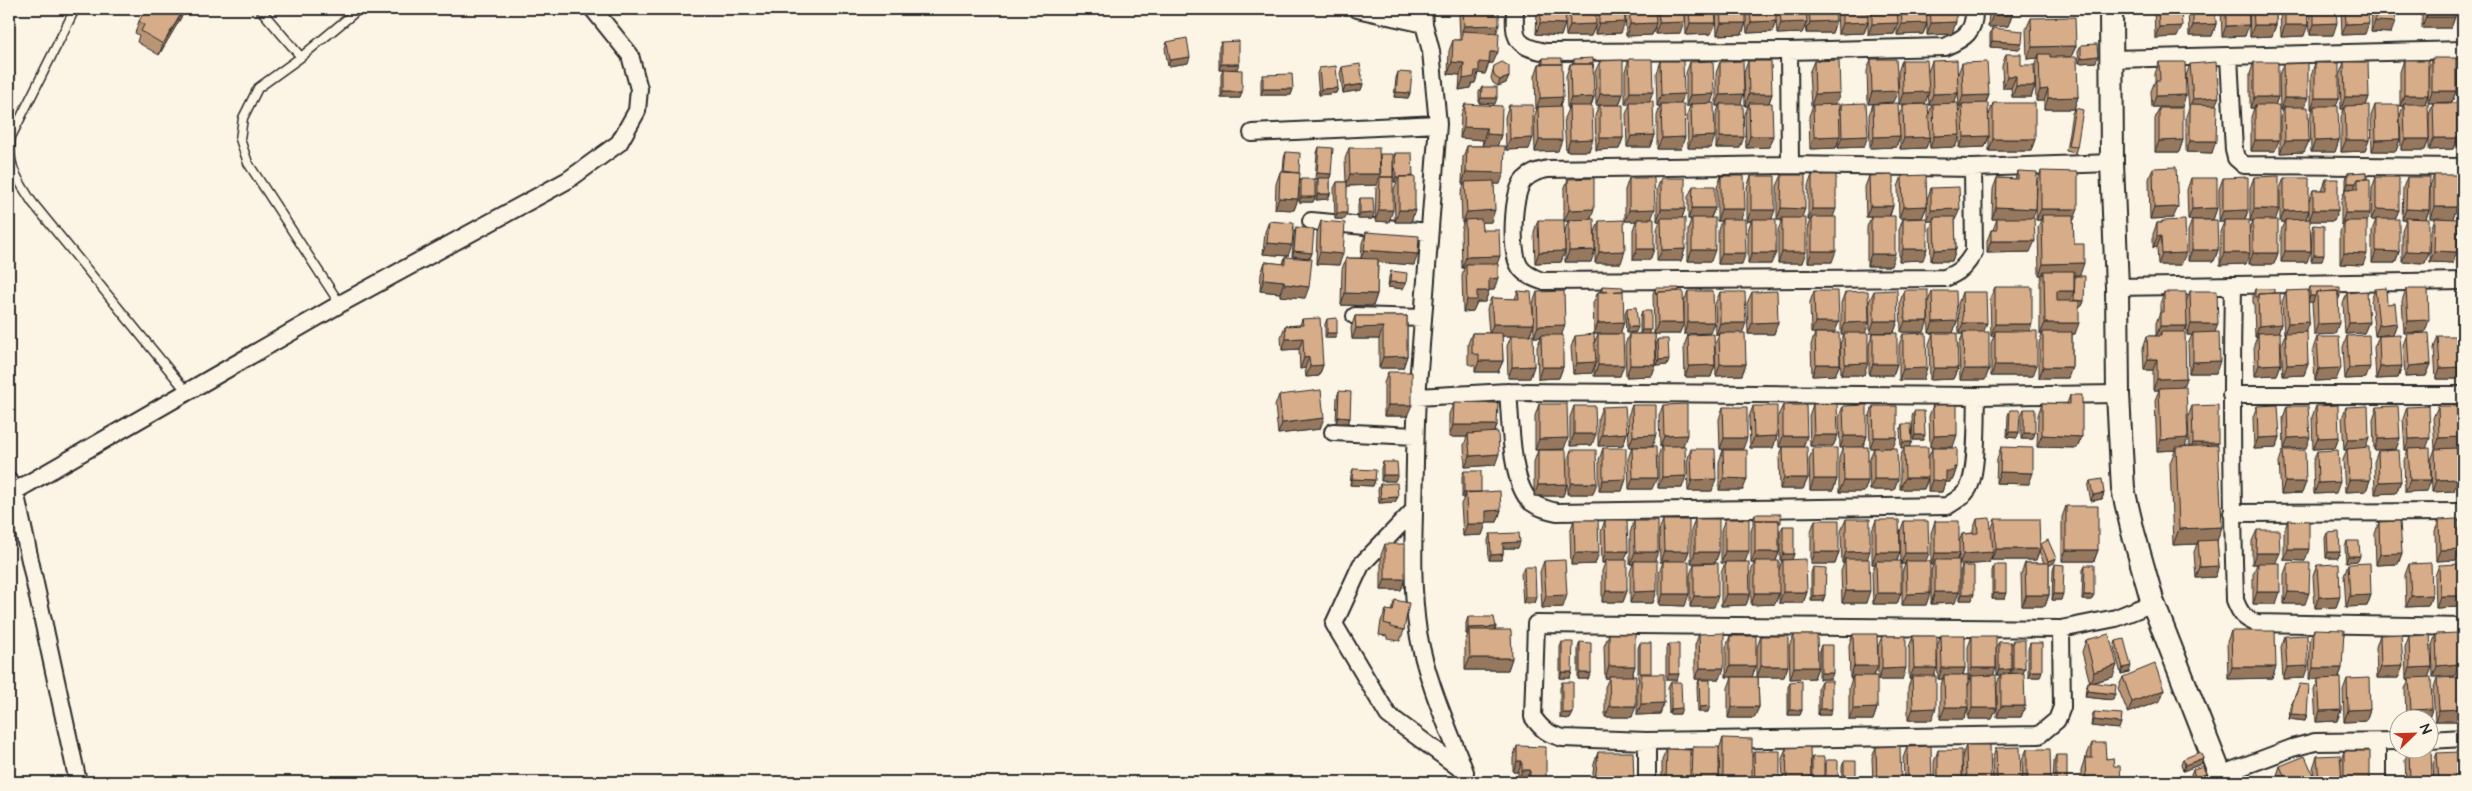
<svg xmlns="http://www.w3.org/2000/svg" width="2472" height="791" font-family="'Architects Daughter',sans-serif">
  <style>
    .lines { fill: none; stroke-linecap: round; stroke-linejoin: round }
    .lane-casing { stroke: #2b2b2b; stroke-width: 11 }
    .street-casing { stroke: #2b2b2b; stroke-width: 20 }
    .secondary-casing { stroke: #2b2b2b; stroke-width: 26 }
    .lane { stroke: #fcf5e5; stroke-width: 8 }
    .street { stroke: #fcf5e5; stroke-width: 16 }
    .secondary { stroke: #fcf5e5; stroke-width: 22 }
    .wall { fill: #b99475; stroke: #2b2b2b; fill-rule: evenodd }
    .shaded-wall { fill: #96785f; stroke: #2b2b2b }
    .building { fill: #d7ac88; stroke: #2b2b2b }
  </style>
  <rect width="100%" height="100%" fill="#fcf5e5"/>
  <filter id="ink" filterUnits="userSpaceOnUse"><feTurbulence type="fractalNoise" baseFrequency=".02" numOctaves="2"/><feDisplacementMap in="SourceGraphic" scale="10" xChannelSelector="R" yChannelSelector="G"/><feConvolveMatrix kernelMatrix="1 2 1 2 8 2 1 2 1" color-interpolation-filters="sRGB"/></filter>
  <g filter="url(#ink)">
    <g class="lines">
      <g class="lane-casing">
        <path id="lane" d="M 75,9 L 11,137 C 7,166 17,178 32,202 L 187,392
          M 260,9 L 301,57 L 359,9
          M 301,57 L 258,88 L 243,118 L 240,139 L 248,163 L 340,304"/>
      </g>
      <g class="street-casing">
        <path id="street" d="M 1357,9 L 1424,24
          M 1515,9 C 1514,38 1514,46 1546,52 L 1789,51 L 1945,47 C 1965,38 1975,32 1974,9
          M 1789,51 L 1790,165
          M 2229,57 L 2234,150 L 2236,158 L 2244,165 L 2463,167
          M 2113,59 L 2463,50
          M 1252,133 L 1438,124
          M 1973,168 L 1974,252 C 1966,266 1960,272 1945,278 L 1542,281 C 1534,278 1525,275 1520,267 C 1510,253 1512,193 1524,180 C 1531,173 1538,171 1548,169 L 1790,165 L 1973,168 L 2112,163
          M 1311,221 L 1429,232
          M 2233,285 C 2231,390 2232,495 2235,600 C 2240,613 2244,619 2257,623 L 2463,627
          M 2117,287 L 2463,281
          M 1355,316 L 1423,318
          M 1508,392 C 1511,420 1510,483 1531,502 C 1539,508 1548,510 1557,512 L 1947,506 C 1955,501 1963,497 1968,489 C 1978,472 1976,418 1977,396
          M 2231,395 L 2463,395
          M 1417,397 L 1508,392 L 1977,396 L 2118,394
          M 1333,432 L 1415,436
          M 9,481 L 15,491 L 78,782
          M 15,491 L 340,304 L 568,180 L 619,143 L 637,111 L 639,89 L 630,55 L 593,9
          M 1414,510 L 1361,565 L 1334,624 L 1388,715 L 1465,772 C 1448,727 1426,680 1418,632 C 1412,592 1413,551 1414,511 C 1415,473 1415,435 1417,397 L 1438,124 L 1431,51 L 1424,24 L 1423,9
          M 2232,513 L 2463,512
          M 2061,629 L 2062,707 L 2057,720 L 2039,735 L 1647,741 L 1563,738 C 1548,734 1542,730 1533,717 L 1536,624 L 2061,629 L 2116,618 L 2153,603
          M 2430,740 L 2463,738
          M 1647,741 L 1647,782
          M 2377,742 L 2377,782
          M 2220,775 L 2292,748 L 2315,742 L 2400,741"/>
      </g>
      <g class="secondary-casing">
        <path id="secondary" d="M 2111,9 L 2112,163 L 2117,287 L 2118,394 L 2123,489 L 2133,532 L 2153,603 L 2223,782"/>
      </g>
      <use href="#lane" class="lane"/>
      <use href="#street" class="street"/>
      <use href="#secondary" class="secondary"/>
    </g>
    <path class="wall" d="M 186,9 L 159,55 L 137,42 L 139,35 L 135,33 L 139,21 L 156,14 Z
      M 1461,9 L 1499,9 L 1493,63 L 1489,63 L 1485,74 L 1478,73 L 1475,83 L 1472,83 L 1470,88 L 1459,90 L 1460,75 L 1448,74 L 1449,51 L 1453,40 L 1459,40 L 1460,38 L 1459,15 Z
      M 1533,9 L 1624,9 L 1621,33 L 1595,34 L 1595,26 L 1591,36 L 1566,36 L 1565,23 L 1561,36 L 1536,34 L 1537,12 L 1533,12 Z
      M 1625,9 L 1684,9 L 1680,33 L 1655,34 L 1655,27 L 1652,35 L 1626,36 Z
      M 1685,9 L 1715,9 L 1711,34 L 1686,35 Z
      M 1716,9 L 1835,9 L 1836,21 L 1832,33 L 1806,33 L 1805,25 L 1802,33 L 1777,34 L 1776,21 L 1772,32 L 1747,33 L 1746,23 L 1742,34 L 1717,35 Z
      M 1837,9 L 1956,9 L 1952,34 L 1927,35 L 1927,24 L 1923,34 L 1897,35 L 1897,26 L 1894,34 L 1868,35 L 1868,22 L 1864,33 L 1838,34 Z
      M 1989,9 L 2012,9 L 2008,26 L 1988,27 Z
      M 2154,9 L 2181,9 L 2177,37 L 2155,38 Z
      M 2188,9 L 2215,9 L 2216,24 L 2212,36 L 2189,36 Z
      M 2221,9 L 2248,9 L 2245,36 L 2222,37 Z
      M 2249,9 L 2276,9 L 2276,25 L 2272,36 L 2250,37 Z
      M 2280,9 L 2307,9 L 2304,36 L 2281,37 Z
      M 2309,9 L 2336,9 L 2333,35 L 2310,35 Z
      M 2341,9 L 2368,9 L 2365,34 L 2342,35 Z
      M 2372,9 L 2396,9 L 2391,33 L 2371,32 Z
      M 2422,9 L 2455,9 L 2455,17 L 2451,28 L 2422,28 Z
      M 2031,18 L 2076,46 L 2071,57 L 2078,97 L 2074,109 L 2044,109 L 2044,101 L 2036,101 L 2035,66 L 2038,58 L 2027,59 L 2026,29 Z
      M 1992,28 L 2020,49 L 1990,47 L 1990,34 Z
      M 1167,42 L 1188,63 L 1168,66 L 1165,48 Z
      M 1221,42 L 1237,69 L 1242,92 L 1240,98 L 1221,98 L 1221,75 L 1223,70 L 1219,70 L 1219,47 Z
      M 2081,45 L 2096,62 L 2079,63 L 2078,51 Z
      M 2006,54 L 2021,65 L 2035,86 L 2031,97 L 2012,97 L 2011,88 L 2003,88 L 2002,66 Z
      M 1543,58 L 1563,97 L 1560,106 L 1558,151 L 1535,152 L 1534,118 L 1537,109 L 1536,109 L 1535,76 L 1539,64 L 1541,64 Z
      M 2432,58 L 2456,91 L 2452,102 L 2428,103 L 2428,69 Z
      M 1574,59 L 1594,97 L 1591,106 L 1589,151 L 1566,151 L 1564,118 L 1568,109 L 1567,109 L 1566,76 L 1570,64 L 1572,64 Z
      M 1629,59 L 1649,102 L 1654,135 L 1650,147 L 1627,147 L 1626,114 L 1630,104 L 1625,104 L 1625,71 Z
      M 1871,59 L 1893,102 L 1868,104 L 1867,71 Z
      M 2461,59 L 2463,146 L 2457,147 L 2457,139 L 2453,149 L 2429,150 L 2429,115 L 2433,103 L 2457,111 L 2460,103 L 2457,103 L 2457,70 Z
      M 1902,60 L 1928,72 L 1932,61 L 1958,74 L 1962,63 L 1989,95 L 1986,103 L 1989,115 L 1993,103 L 2035,139 L 2031,151 L 1989,151 L 1989,136 L 1985,147 L 1959,148 L 1959,137 L 1955,147 L 1930,148 L 1929,138 L 1926,148 L 1900,149 L 1900,136 L 1896,147 L 1870,148 L 1869,115 L 1873,104 L 1899,116 L 1903,105 L 1929,114 L 1932,105 L 1929,105 L 1928,93 L 1925,104 L 1899,104 L 1898,72 ZM 1958,91 L 1959,107 L 1961,107 L 1958,114 L 1955,103 Z
      M 2404,60 L 2428,95 L 2425,104 L 2429,139 L 2425,150 L 2401,150 L 2400,116 L 2403,106 L 2400,106 L 2400,72 Z
      M 1600,61 L 1623,94 L 1619,105 L 1623,138 L 1619,149 L 1596,150 L 1595,116 L 1599,105 L 1596,105 L 1595,72 Z
      M 1660,61 L 1684,94 L 1680,104 L 1681,149 L 1657,149 L 1657,116 L 1660,106 L 1657,106 L 1656,73 Z
      M 1748,61 L 1772,94 L 1769,103 L 1769,147 L 1746,148 L 1745,114 L 1748,106 L 1745,106 L 1744,73 Z
      M 1814,61 L 1836,104 L 1839,111 L 1841,104 L 1864,147 L 1838,148 L 1838,142 L 1836,148 L 1810,149 L 1809,116 L 1813,105 L 1811,106 L 1809,73 Z
      M 1690,62 L 1711,103 L 1711,148 L 1688,148 L 1687,115 L 1690,106 L 1686,106 L 1686,73 Z
      M 1720,62 L 1741,104 L 1740,148 L 1716,148 L 1716,115 L 1719,106 L 1716,106 L 1716,73 Z
      M 2159,62 L 2186,95 L 2182,107 L 2152,107 L 2151,91 L 2155,81 L 2155,74 Z
      M 2254,62 L 2278,97 L 2275,105 L 2275,151 L 2251,151 L 2251,117 L 2254,108 L 2250,108 L 2250,74 Z
      M 2344,62 L 2369,97 L 2366,105 L 2369,140 L 2365,151 L 2341,152 L 2341,117 L 2344,109 L 2341,109 L 2340,74 Z
      M 2315,63 L 2336,106 L 2339,140 L 2335,152 L 2311,152 L 2310,117 L 2313,109 L 2311,109 L 2311,75 Z
      M 2190,64 L 2216,105 L 2212,153 L 2186,152 L 2186,116 L 2189,108 L 2186,76 Z
      M 2283,64 L 2308,98 L 2305,107 L 2309,141 L 2304,152 L 2280,153 L 2280,118 L 2283,110 L 2280,110 L 2279,75 Z
      M 1494,66 L 1509,77 L 1506,83 L 1498,86 L 1493,83 L 1491,78 Z
      M 1342,67 L 1363,84 L 1361,90 L 1343,93 L 1340,73 Z
      M 1319,68 L 1338,88 L 1336,93 L 1319,95 L 1317,74 Z
      M 1398,72 L 1410,93 L 1408,98 L 1394,97 L 1396,78 Z
      M 1263,75 L 1293,89 L 1291,95 L 1261,95 L 1261,80 Z
      M 1482,87 L 1495,104 L 1479,103 L 1479,92 Z
      M 1465,104 L 1501,135 L 1497,146 L 1500,184 L 1494,184 L 1491,222 L 1481,222 L 1482,230 L 1497,264 L 1494,290 L 1489,290 L 1485,302 L 1477,302 L 1473,311 L 1463,312 L 1462,276 L 1464,268 L 1462,268 L 1461,231 L 1463,223 L 1462,223 L 1461,194 L 1464,184 L 1462,184 L 1463,157 L 1467,146 L 1482,146 L 1483,140 L 1460,138 L 1461,115 Z
      M 1509,105 L 1529,149 L 1506,150 L 1505,117 Z
      M 2375,105 L 2400,139 L 2396,151 L 2372,151 L 2371,116 Z
      M 2075,108 L 2077,147 L 2075,153 L 2066,151 L 2072,113 Z
      M 2159,108 L 2183,140 L 2179,152 L 2155,152 L 2155,119 Z
      M 1319,147 L 1331,174 L 1330,178 L 1330,194 L 1328,199 L 1316,200 L 1316,184 L 1318,179 L 1315,179 L 1317,153 Z
      M 1349,148 L 1380,155 L 1389,222 L 1375,221 L 1376,188 L 1378,181 L 1378,178 L 1376,185 L 1347,186 L 1345,219 L 1335,219 L 1334,188 L 1337,182 L 1346,182 L 1345,159 Z
      M 1286,152 L 1299,173 L 1299,184 L 1301,179 L 1315,197 L 1313,202 L 1299,202 L 1299,188 L 1298,199 L 1294,210 L 1275,209 L 1276,184 L 1280,172 L 1283,172 L 1284,158 Z
      M 1395,153 L 1413,176 L 1415,210 L 1411,222 L 1395,222 L 1394,189 L 1397,182 L 1394,182 L 1393,159 Z
      M 2153,168 L 2173,218 L 2150,219 L 2149,179 Z
      M 2018,171 L 2036,209 L 2032,218 L 2030,252 L 1987,253 L 1987,241 L 1991,230 L 1993,230 L 1997,219 L 1992,219 L 1993,189 L 1997,178 L 2015,179 Z
      M 2041,171 L 2078,209 L 2073,220 L 2074,244 L 2080,275 L 2074,275 L 2084,301 L 2082,306 L 2079,306 L 2075,334 L 2072,334 L 2072,367 L 2068,378 L 2039,378 L 2039,343 L 2042,334 L 2040,334 L 2040,282 L 2042,275 L 2039,275 L 2038,227 L 2041,220 L 2036,220 L 2037,183 Z
      M 2367,172 L 2367,221 L 2363,265 L 2340,264 L 2340,232 L 2343,225 L 2341,225 L 2341,201 L 2345,189 L 2354,189 L 2346,189 L 2346,179 L 2348,173 Z
      M 1782,175 L 1802,218 L 1802,263 L 1778,263 L 1778,230 L 1782,220 L 1777,220 L 1777,186 Z
      M 1812,175 L 1833,217 L 1832,262 L 1808,262 L 1808,229 L 1811,220 L 1808,220 L 1808,186 Z
      M 2434,175 L 2457,207 L 2453,219 L 2430,218 L 2430,186 Z
      M 1721,176 L 1741,219 L 1742,264 L 1718,264 L 1718,230 L 1721,221 L 1717,221 L 1717,187 Z
      M 1751,176 L 1772,219 L 1771,264 L 1748,264 L 1748,230 L 1751,221 L 1747,221 L 1747,187 Z
      M 1869,176 L 1893,206 L 1890,216 L 1891,266 L 1867,266 L 1867,227 L 1871,217 L 1866,217 L 1865,187 Z
      M 1902,176 L 1927,206 L 1922,218 L 1899,218 L 1898,187 Z
      M 2254,177 L 2279,209 L 2275,220 L 2278,253 L 2274,264 L 2249,264 L 2249,255 L 2246,264 L 2220,265 L 2220,232 L 2224,222 L 2219,222 L 2219,189 L 2223,178 L 2248,210 L 2245,220 L 2249,231 L 2253,221 L 2250,221 L 2250,188 Z
      M 2376,177 L 2399,210 L 2395,219 L 2399,252 L 2395,263 L 2372,263 L 2372,230 L 2376,220 L 2371,220 L 2372,188 Z
      M 2407,177 L 2429,210 L 2426,219 L 2429,252 L 2425,263 L 2402,262 L 2402,230 L 2406,220 L 2402,220 L 2403,188 Z
      M 1629,178 L 1652,219 L 1654,249 L 1650,260 L 1633,260 L 1633,230 L 1636,221 L 1625,221 L 1625,190 Z
      M 1661,178 L 1685,209 L 1682,218 L 1685,249 L 1681,261 L 1657,261 L 1657,229 L 1660,221 L 1657,221 L 1657,189 Z
      M 2191,178 L 2217,208 L 2213,220 L 2218,250 L 2214,261 L 2188,261 L 2188,231 L 2192,220 L 2188,220 L 2187,190 Z
      M 2284,178 L 2309,201 L 2313,190 L 2322,190 L 2326,179 L 2338,210 L 2334,221 L 2310,221 L 2307,262 L 2281,262 L 2281,231 L 2284,222 L 2280,222 L 2280,189 ZM 2309,211 L 2309,219 L 2306,219 Z
      M 1568,179 L 1594,209 L 1591,219 L 1591,262 L 1565,262 L 1565,231 L 1568,221 L 1564,221 L 1564,190 Z
      M 1693,186 L 1715,208 L 1711,218 L 1711,261 L 1688,261 L 1688,230 L 1691,219 L 1688,219 L 1688,197 Z
      M 1931,188 L 1955,220 L 1956,249 L 1952,261 L 1931,261 L 1930,229 L 1933,221 L 1927,221 L 1927,199 Z
      M 1360,198 L 1372,219 L 1358,219 L 1358,204 Z
      M 2435,218 L 2453,263 L 2430,262 L 2431,230 Z
      M 1903,219 L 1923,260 L 1899,261 L 1899,230 Z
      M 1538,220 L 1565,251 L 1561,262 L 1535,263 L 1534,232 Z
      M 1269,221 L 1288,256 L 1263,254 L 1265,232 Z
      M 1321,221 L 1339,265 L 1316,264 L 1317,233 Z
      M 1599,221 L 1621,263 L 1595,263 L 1595,232 Z
      M 2162,221 L 2181,265 L 2158,265 L 2157,247 L 2153,248 L 2153,234 L 2157,223 L 2161,223 Z
      M 2314,225 L 2322,261 L 2311,261 L 2312,231 Z
      M 1296,227 L 1312,253 L 1310,258 L 1292,256 L 1294,233 Z
      M 1366,232 L 1414,265 L 1378,262 L 1377,294 L 1373,306 L 1341,305 L 1342,269 L 1346,258 L 1361,258 L 1362,243 Z
      M 1285,257 L 1305,298 L 1280,296 L 1280,293 L 1260,291 L 1261,274 L 1265,262 L 1283,264 Z
      M 1391,271 L 1403,289 L 1388,287 L 1389,277 Z
      M 1602,286 L 1624,322 L 1620,334 L 1620,376 L 1594,376 L 1594,367 L 1592,373 L 1573,374 L 1571,347 L 1575,336 L 1594,343 L 1598,334 L 1594,334 L 1593,303 L 1598,292 L 1600,292 Z
      M 1995,287 L 2030,331 L 2033,376 L 1991,376 L 1991,343 L 1994,336 L 1991,336 L 1990,298 Z
      M 2310,287 L 2340,296 L 2338,301 L 2335,334 L 2314,335 L 2312,303 L 2313,302 L 2308,302 L 2309,322 L 2305,332 L 2308,364 L 2304,375 L 2283,376 L 2281,345 L 2285,334 L 2284,334 L 2282,302 L 2286,291 L 2308,293 Z
      M 1655,288 L 1684,323 L 1679,334 L 1655,334 L 1656,365 L 1652,376 L 1626,377 L 1625,345 L 1629,334 L 1640,334 L 1640,317 L 1642,311 L 1650,334 L 1654,334 L 1653,294 Z
      M 2255,289 L 2274,293 L 2281,324 L 2278,332 L 2281,364 L 2277,375 L 2255,376 L 2254,345 L 2257,337 L 2255,337 L 2254,305 L 2254,303 L 2253,303 L 2253,295 Z
      M 2375,289 L 2387,304 L 2397,323 L 2393,334 L 2379,336 L 2402,366 L 2398,378 L 2376,379 L 2374,347 L 2379,336 L 2375,336 L 2371,301 Z
      M 2406,289 L 2425,332 L 2404,333 L 2402,301 Z
      M 1904,290 L 1924,332 L 1901,332 L 1900,302 Z
      M 1518,291 L 1534,324 L 1530,335 L 1534,366 L 1530,378 L 1508,378 L 1507,346 L 1511,336 L 1502,336 L 1503,361 L 1498,372 L 1475,372 L 1475,366 L 1468,364 L 1468,344 L 1472,333 L 1489,333 L 1487,309 L 1491,298 L 1515,299 Z
      M 1688,291 L 1714,322 L 1710,333 L 1684,334 L 1684,302 Z
      M 1814,291 L 1839,322 L 1834,333 L 1811,333 L 1810,302 Z
      M 1874,291 L 1898,321 L 1894,332 L 1870,333 L 1869,302 Z
      M 1932,291 L 1957,321 L 1953,333 L 1958,368 L 1953,379 L 1930,380 L 1929,344 L 1933,333 L 1929,333 L 1928,302 Z
      M 2190,291 L 2215,332 L 2216,373 L 2189,373 L 2188,344 L 2192,335 L 2187,335 L 2186,302 Z
      M 1537,292 L 1562,335 L 1563,367 L 1559,378 L 1538,379 L 1537,347 L 1541,337 L 1534,337 L 1533,303 Z
      M 1720,292 L 1742,333 L 1746,364 L 1742,375 L 1716,376 L 1715,344 L 1719,335 L 1716,335 L 1715,304 Z
      M 1752,292 L 1778,322 L 1774,334 L 1748,334 L 1747,303 Z
      M 1845,292 L 1864,375 L 1841,375 L 1840,344 L 1844,334 L 1841,334 L 1841,303 Z
      M 1962,292 L 1983,332 L 1989,369 L 1985,380 L 1960,380 L 1959,344 L 1963,334 L 1959,334 L 1958,304 Z
      M 2164,292 L 2187,326 L 2184,332 L 2186,378 L 2182,388 L 2185,446 L 2189,446 L 2188,417 L 2192,406 L 2218,443 L 2217,445 L 2222,527 L 2217,540 L 2219,566 L 2215,577 L 2196,578 L 2194,552 L 2197,544 L 2173,545 L 2170,463 L 2175,450 L 2157,451 L 2155,400 L 2159,390 L 2153,390 L 2153,370 L 2144,370 L 2143,348 L 2147,336 L 2156,336 L 2156,323 L 2160,312 L 2160,304 Z
      M 2347,293 L 2369,322 L 2364,333 L 2345,334 L 2343,304 Z
      M 1627,308 L 1636,332 L 1626,333 L 1625,313 Z
      M 1355,316 L 1407,316 L 1407,356 L 1403,368 L 1379,368 L 1379,339 L 1352,339 L 1351,328 Z
      M 1302,319 L 1323,365 L 1319,376 L 1306,377 L 1305,368 L 1300,369 L 1299,349 L 1282,350 L 1281,337 L 1285,326 L 1300,325 Z
      M 1327,319 L 1337,333 L 1335,338 L 1325,338 L 1325,324 Z
      M 1815,333 L 1840,364 L 1835,375 L 1812,376 L 1811,345 Z
      M 1873,333 L 1897,364 L 1893,375 L 1869,375 L 1869,345 Z
      M 1903,334 L 1923,380 L 1899,380 L 1899,345 Z
      M 2407,334 L 2431,364 L 2426,376 L 2405,377 L 2403,345 Z
      M 1688,335 L 1715,365 L 1711,377 L 1685,377 L 1684,346 Z
      M 2347,336 L 2366,378 L 2345,379 L 2343,347 Z
      M 2438,336 L 2461,367 L 2457,379 L 2436,379 L 2434,348 Z
      M 2317,337 L 2336,380 L 2315,381 L 2313,349 Z
      M 1658,339 L 1667,365 L 1657,366 L 1656,345 Z
      M 2463,341 L 2463,370 L 2462,344 Z
      M 1388,372 L 1407,416 L 1384,416 L 1384,383 Z
      M 1339,391 L 1350,418 L 1348,423 L 1336,423 L 1337,397 Z
      M 1279,395 L 1320,429 L 1278,434 L 1275,406 Z
      M 2070,395 L 2082,437 L 2077,448 L 2037,447 L 2038,415 L 2042,403 L 2067,404 Z
      M 1454,402 L 1497,425 L 1495,432 L 1495,465 L 1465,467 L 1464,445 L 1467,437 L 1449,437 L 1449,414 Z
      M 1539,404 L 1564,449 L 1535,450 L 1535,416 Z
      M 1813,404 L 1838,435 L 1833,446 L 1810,446 L 1809,416 Z
      M 1632,405 L 1652,447 L 1629,447 L 1628,416 Z
      M 1663,405 L 1683,446 L 1682,488 L 1658,488 L 1658,457 L 1661,447 L 1660,447 L 1659,416 Z
      M 1783,405 L 1807,436 L 1803,447 L 1808,478 L 1803,489 L 1780,489 L 1779,458 L 1783,447 L 1779,447 L 1778,416 Z
      M 1933,405 L 1953,447 L 1930,447 L 1929,416 Z
      M 1574,406 L 1592,445 L 1570,446 L 1570,417 Z
      M 1753,406 L 1777,436 L 1773,448 L 1750,448 L 1749,417 Z
      M 1843,406 L 1867,436 L 1863,447 L 1868,481 L 1864,492 L 1839,492 L 1839,458 L 1843,447 L 1840,448 L 1839,417 Z
      M 1873,406 L 1893,448 L 1870,448 L 1869,418 Z
      M 2257,406 L 2280,437 L 2276,448 L 2254,449 L 2253,417 Z
      M 2287,406 L 2306,448 L 2284,449 L 2283,418 Z
      M 2316,406 L 2339,437 L 2335,448 L 2313,449 L 2312,417 Z
      M 2438,406 L 2457,448 L 2454,491 L 2432,492 L 2431,460 L 2435,449 L 2433,418 Z
      M 1602,407 L 1627,433 L 1623,445 L 1598,446 L 1598,418 Z
      M 1723,407 L 1743,449 L 1720,449 L 1719,419 Z
      M 2346,407 L 2366,448 L 2370,480 L 2366,491 L 2345,492 L 2343,460 L 2347,450 L 2344,450 L 2342,418 Z
      M 2377,407 L 2400,438 L 2396,449 L 2374,450 L 2373,419 Z
      M 2407,407 L 2427,448 L 2431,480 L 2427,491 L 2405,492 L 2404,460 L 2408,450 L 2405,450 L 2403,419 Z
      M 2024,409 L 2033,439 L 2021,439 L 2021,415 Z
      M 2010,410 L 2019,432 L 2017,438 L 2007,437 L 2008,415 Z
      M 1914,411 L 1923,440 L 1913,440 L 1912,416 Z
      M 1902,424 L 1910,447 L 1928,459 L 1932,448 L 1957,467 L 1953,479 L 1951,479 L 1950,482 L 1945,482 L 1942,492 L 1928,492 L 1928,479 L 1924,489 L 1900,489 L 1900,458 L 1904,447 L 1901,448 L 1900,430 Z
      M 1632,447 L 1652,489 L 1629,489 L 1628,459 Z
      M 2001,447 L 2029,484 L 1996,483 L 1997,459 Z
      M 1603,448 L 1626,479 L 1622,491 L 1599,491 L 1599,460 Z
      M 1813,448 L 1837,479 L 1833,490 L 1810,490 L 1809,460 Z
      M 1874,448 L 1894,490 L 1870,490 L 1869,460 Z
      M 1691,449 L 1712,491 L 1688,491 L 1687,461 Z
      M 1538,450 L 1567,461 L 1571,450 L 1593,494 L 1567,494 L 1567,484 L 1563,496 L 1534,496 L 1534,462 Z
      M 1723,450 L 1743,490 L 1719,490 L 1719,462 Z
      M 2283,450 L 2306,482 L 2302,493 L 2281,494 L 2279,462 Z
      M 2317,451 L 2336,493 L 2314,494 L 2313,462 Z
      M 2378,451 L 2401,481 L 2396,493 L 2375,494 L 2374,462 Z
      M 1383,462 L 1395,481 L 1381,481 L 1381,468 Z
      M 1353,469 L 1375,480 L 1373,486 L 1350,485 L 1351,475 Z
      M 1464,471 L 1481,492 L 1501,510 L 1497,522 L 1486,522 L 1482,535 L 1463,536 L 1461,504 L 1464,498 L 1462,498 L 1462,476 Z
      M 2090,481 L 2104,493 L 2102,499 L 2091,501 L 2088,487 Z
      M 1380,484 L 1398,497 L 1395,502 L 1379,503 L 1378,490 Z
      M 2066,506 L 2098,550 L 2094,561 L 2062,561 L 2062,517 Z
      M 1755,514 L 1779,528 L 1779,552 L 1776,561 L 1779,570 L 1782,560 L 1780,560 L 1780,532 L 1783,526 L 1792,559 L 1807,592 L 1803,603 L 1779,603 L 1779,594 L 1775,604 L 1751,605 L 1751,572 L 1754,563 L 1751,563 L 1751,531 L 1753,525 L 1753,520 Z
      M 1695,519 L 1719,552 L 1715,563 L 1691,563 L 1691,531 Z
      M 1725,519 L 1745,562 L 1750,594 L 1746,605 L 1721,606 L 1721,573 L 1725,563 L 1721,563 L 1721,530 Z
      M 1846,519 L 1867,559 L 1866,603 L 1842,603 L 1841,571 L 1844,563 L 1842,563 L 1841,531 Z
      M 1977,519 L 1991,530 L 1995,519 L 2040,546 L 2041,544 L 2056,558 L 2054,563 L 2049,565 L 2049,595 L 2045,606 L 2022,606 L 2021,574 L 2025,563 L 2044,563 L 2039,551 L 2036,560 L 1991,560 L 1991,555 L 1989,563 L 1959,565 L 1959,555 L 1957,560 L 1955,603 L 1931,604 L 1931,571 L 1933,565 L 1931,565 L 1931,533 L 1935,521 L 1959,542 L 1962,534 L 1973,533 L 1973,530 Z
      M 1574,520 L 1595,564 L 1571,565 L 1570,532 Z
      M 1605,520 L 1628,551 L 1624,560 L 1627,591 L 1623,602 L 1602,602 L 1602,571 L 1605,563 L 1602,563 L 1601,532 Z
      M 1663,520 L 1689,551 L 1685,561 L 1685,606 L 1659,605 L 1659,572 L 1663,562 L 1660,562 L 1659,531 Z
      M 1815,520 L 1839,552 L 1835,564 L 1811,564 L 1811,531 Z
      M 1876,520 L 1900,552 L 1897,561 L 1901,593 L 1897,604 L 1873,604 L 1872,572 L 1875,564 L 1872,564 L 1872,531 Z
      M 2288,520 L 2305,561 L 2284,560 L 2284,532 Z
      M 2439,520 L 2460,549 L 2456,560 L 2436,561 L 2435,531 Z
      M 1634,521 L 1655,561 L 1653,603 L 1630,603 L 1630,572 L 1633,564 L 1630,564 L 1630,533 Z
      M 1904,521 L 1926,561 L 1930,593 L 1926,605 L 1902,605 L 1902,573 L 1905,564 L 1901,564 L 1900,532 Z
      M 2379,522 L 2402,553 L 2398,564 L 2376,565 L 2375,534 Z
      M 2257,530 L 2276,563 L 2276,604 L 2253,604 L 2253,574 L 2257,564 L 2252,564 L 2252,541 Z
      M 2327,533 L 2340,552 L 2338,558 L 2326,558 L 2325,538 Z
      M 1490,534 L 1518,548 L 1503,548 L 1503,554 L 1501,560 L 1489,560 L 1488,540 Z
      M 2347,541 L 2358,561 L 2346,562 L 2345,547 Z
      M 1385,544 L 1405,579 L 1401,590 L 1381,590 L 1381,555 Z
      M 1544,561 L 1563,607 L 1542,608 L 1540,572 Z
      M 2288,563 L 2305,604 L 2284,604 L 2284,574 Z
      M 1694,564 L 1714,607 L 1690,607 L 1690,575 Z
      M 2055,564 L 2061,600 L 2052,600 L 2053,570 Z
      M 2348,564 L 2371,595 L 2367,606 L 2346,607 L 2344,575 Z
      M 2409,564 L 2432,595 L 2428,606 L 2406,607 L 2405,575 Z
      M 1994,565 L 2004,599 L 1992,599 L 1992,571 Z
      M 2085,565 L 2091,600 L 2082,600 L 2083,570 Z
      M 2317,565 L 2340,596 L 2336,607 L 2315,608 L 2313,576 Z
      M 2439,565 L 2462,596 L 2458,607 L 2436,608 L 2435,576 Z
      M 1962,566 L 1972,600 L 1960,600 L 1960,572 Z
      M 1524,567 L 1536,597 L 1534,603 L 1523,603 L 1521,573 Z
      M 1813,567 L 1825,595 L 1823,601 L 1811,601 L 1811,573 Z
      M 1395,600 L 1404,630 L 1400,641 L 1387,639 L 1387,636 L 1379,635 L 1381,621 L 1386,610 L 1391,611 Z
      M 1468,617 L 1496,627 L 1495,630 L 1512,658 L 1508,670 L 1465,670 L 1465,642 L 1468,634 L 1466,634 L 1466,623 Z
      M 2314,629 L 2342,668 L 2339,678 L 2341,710 L 2337,721 L 2316,722 L 2314,690 L 2319,679 L 2309,679 L 2310,640 Z
      M 2231,631 L 2272,678 L 2228,679 L 2227,642 Z
      M 1609,634 L 1635,666 L 1632,676 L 1632,717 L 1605,717 L 1605,687 L 1609,678 L 1605,678 L 1604,646 Z
      M 1699,634 L 1720,679 L 1695,679 L 1695,645 Z
      M 1853,634 L 1878,666 L 1874,676 L 1877,708 L 1873,720 L 1849,720 L 1849,688 L 1852,678 L 1850,678 L 1849,646 Z
      M 2436,634 L 2455,676 L 2433,677 L 2432,645 Z
      M 1794,635 L 1818,667 L 1814,678 L 1790,679 L 1789,646 Z
      M 1941,635 L 1965,668 L 1963,675 L 1968,675 L 1968,647 L 1972,636 L 1996,668 L 1993,675 L 1997,708 L 1992,719 L 1968,719 L 1968,708 L 1964,719 L 1940,719 L 1940,686 L 1943,679 L 1938,679 L 1937,647 ZM 1971,679 L 1968,686 L 1968,680 Z
      M 2380,635 L 2403,666 L 2398,678 L 2377,678 L 2376,647 Z
      M 1730,636 L 1756,666 L 1752,677 L 1757,677 L 1757,647 L 1761,636 L 1788,666 L 1784,677 L 1758,677 L 1759,707 L 1754,718 L 1728,718 L 1728,688 L 1732,677 L 1726,677 L 1726,647 Z
      M 1882,636 L 1902,680 L 1878,680 L 1878,647 Z
      M 1913,636 L 1934,676 L 1932,720 L 1908,720 L 1908,688 L 1911,679 L 1909,679 L 1909,647 Z
      M 2285,636 L 2304,678 L 2283,679 L 2281,647 Z
      M 2409,636 L 2432,667 L 2428,677 L 2432,709 L 2429,718 L 2406,718 L 2405,689 L 2409,679 L 2406,679 L 2405,647 Z
      M 2013,640 L 2025,668 L 2023,673 L 2025,706 L 2021,717 L 1997,717 L 1997,685 L 2000,675 L 1997,675 L 1996,647 L 1999,642 L 2011,645 ZM 2011,653 L 2011,673 L 2009,674 Z
      M 2086,640 L 2113,677 L 2091,683 L 2113,700 L 2085,697 L 2086,688 L 2088,682 L 2090,683 L 2082,652 Z
      M 2116,641 L 2129,672 L 2121,674 L 2114,647 Z
      M 1562,642 L 1570,678 L 1560,678 L 1560,647 Z
      M 1580,642 L 1591,673 L 1588,679 L 1578,679 L 1578,648 Z
      M 1640,643 L 1651,674 L 1664,703 L 1660,714 L 1637,715 L 1637,686 L 1639,679 L 1638,679 L 1638,648 Z
      M 2030,643 L 2040,677 L 2028,677 L 2028,649 Z
      M 1669,644 L 1677,680 L 1666,680 L 1666,649 Z
      M 1821,645 L 1831,679 L 1819,679 L 1819,651 Z
      M 2123,677 L 2164,690 L 2160,701 L 2128,713 L 2118,688 Z
      M 2437,678 L 2461,709 L 2457,721 L 2435,721 L 2433,690 Z
      M 2347,679 L 2370,709 L 2366,721 L 2344,722 L 2343,690 Z
      M 1699,680 L 1708,712 L 1698,712 L 1697,686 Z
      M 1821,681 L 1830,715 L 1818,715 L 1818,687 Z
      M 1562,682 L 1573,713 L 1570,719 L 1560,718 L 1560,688 Z
      M 1671,682 L 1680,714 L 1669,714 L 1668,688 Z
      M 1790,682 L 1802,710 L 1800,715 L 1788,715 L 1788,687 Z
      M 2300,684 L 2307,715 L 2305,721 L 2289,719 L 2290,707 Z
      M 2094,712 L 2119,729 L 2091,726 L 2092,717 Z
      M 1723,738 L 1752,757 L 1754,751 L 1780,782 L 1719,782 L 1719,757 L 1719,782 L 1662,782 L 1662,760 L 1667,749 L 1690,755 L 1693,747 L 1719,749 Z
      M 2092,743 L 2114,766 L 2121,782 L 2081,782 L 2081,770 L 2085,758 L 2088,758 L 2087,755 Z
      M 1966,745 L 1991,782 L 1963,782 L 1962,757 Z
      M 1517,746 L 1546,779 L 1545,782 L 1518,782 L 1518,772 L 1513,772 L 1513,758 Z
      M 1876,747 L 1901,782 L 1873,782 L 1872,758 Z
      M 1907,747 L 1932,782 L 1904,782 L 1903,758 Z
      M 1786,748 L 1810,761 L 1812,757 L 1824,782 L 1783,782 L 1782,759 Z
      M 1996,748 L 2021,782 L 1993,782 L 1992,760 Z
      M 2027,749 L 2051,782 L 2023,782 L 2022,760 Z
      M 2409,749 L 2431,782 L 2406,782 L 2405,760 Z
      M 1938,750 L 1962,782 L 1934,782 L 1934,762 Z
      M 2344,751 L 2370,782 L 2314,782 L 2313,768 L 2317,756 L 2341,761 Z
      M 1598,752 L 1634,782 L 1592,782 L 1594,764 Z
      M 2437,753 L 2460,782 L 2434,782 L 2433,764 Z
      M 2056,755 L 2067,782 L 2053,782 L 2054,761 Z
      M 2203,758 L 2201,764 L 2183,771 L 2181,765 L 2183,759 Z
      M 1826,760 L 1838,782 L 1824,782 L 1824,766 Z
      M 1844,761 L 1856,782 L 1842,782 L 1842,767 Z
      M 2280,766 L 2314,782 L 2278,782 L 2276,778 Z
      M 2193,769 L 2206,774 L 2204,780 L 2197,782 L 2193,782 L 2191,774 Z"/>
    <path class="shaded-wall" d="M 184,9 L 186,9 L 159,55 L 163,44 Z
      M 1534,9 L 1539,9 L 1537,12 L 1533,12 Z
      M 1993,15 L 2012,15 L 2008,26 L 1988,27 Z
      M 2426,17 L 2455,17 L 2451,28 L 2422,28 Z
      M 1776,21 L 1772,32 L 1747,33 L 1751,22 Z
      M 1836,21 L 1832,33 L 1806,33 L 1810,22 Z
      M 2375,21 L 2395,22 L 2391,33 L 2371,32 Z
      M 1625,22 L 1621,33 L 1595,34 L 1599,23 Z
      M 1684,22 L 1680,33 L 1655,34 L 1659,23 Z
      M 1807,22 L 1802,33 L 1777,34 L 1781,23 Z
      M 1868,22 L 1864,33 L 1838,34 L 1842,23 Z
      M 1956,22 L 1952,34 L 1927,35 L 1931,23 Z
      M 1540,23 L 1565,24 L 1561,36 L 1536,34 Z
      M 1656,23 L 1652,35 L 1626,36 L 1630,24 Z
      M 1690,23 L 1716,23 L 1711,34 L 1686,35 Z
      M 1721,23 L 1746,23 L 1742,34 L 1717,35 Z
      M 1898,23 L 1894,34 L 1868,35 L 1872,24 Z
      M 1927,23 L 1923,34 L 1897,35 L 1902,24 Z
      M 2337,23 L 2333,35 L 2310,35 L 2314,24 Z
      M 2369,23 L 2365,34 L 2342,35 L 2346,24 Z
      M 1596,24 L 1591,36 L 1566,36 L 1570,25 Z
      M 2216,24 L 2212,36 L 2189,36 L 2193,25 Z
      M 1499,25 L 1495,37 L 1462,31 L 1464,26 Z
      M 2249,25 L 2245,36 L 2222,37 L 2226,26 Z
      M 2254,25 L 2276,25 L 2272,36 L 2250,37 Z
      M 2285,25 L 2308,25 L 2304,36 L 2281,37 Z
      M 2182,26 L 2177,37 L 2155,38 L 2159,27 Z
      M 1992,41 L 2022,43 L 2020,49 L 1990,47 Z
      M 2076,46 L 2071,57 L 2039,58 L 2039,54 L 2038,58 L 2027,59 L 2032,47 Z
      M 1490,52 L 1498,52 L 1493,63 L 1489,63 L 1485,74 L 1478,73 L 1475,83 L 1472,83 L 1470,88 L 1459,90 L 1463,79 L 1475,71 L 1479,62 Z
      M 2098,56 L 2096,62 L 2079,63 L 2081,58 Z
      M 1190,57 L 1188,63 L 1168,66 L 1170,60 Z
      M 1452,62 L 1464,63 L 1460,75 L 1448,74 Z
      M 1221,64 L 1239,64 L 1237,69 L 1219,70 Z
      M 2007,76 L 2016,76 L 2011,88 L 2003,88 Z
      M 1509,77 L 1506,83 L 1498,86 L 1500,80 Z
      M 1363,84 L 1361,90 L 1343,93 L 1345,87 Z
      M 2016,86 L 2035,86 L 2031,97 L 2012,97 Z
      M 1338,88 L 1336,93 L 1319,95 L 1321,89 Z
      M 1263,89 L 1293,89 L 1291,95 L 1261,95 Z
      M 2048,89 L 2044,101 L 2036,101 L 2040,90 Z
      M 1898,91 L 1893,102 L 1868,104 L 1872,92 Z
      M 2432,91 L 2456,91 L 2452,102 L 2428,103 Z
      M 1223,92 L 1242,92 L 1240,98 L 1221,98 Z
      M 1396,92 L 1410,93 L 1408,98 L 1394,97 Z
      M 1630,92 L 1653,92 L 1649,104 L 1625,104 Z
      M 1929,92 L 1925,104 L 1899,104 L 1903,93 Z
      M 2462,92 L 2463,92 L 2463,103 L 2461,101 L 2460,103 L 2457,103 Z
      M 1840,93 L 1836,104 L 1811,106 L 1815,94 Z
      M 1958,93 L 1954,104 L 1933,104 L 1932,105 L 1929,105 L 1933,94 Z
      M 1600,94 L 1623,94 L 1619,105 L 1596,105 Z
      M 1684,94 L 1680,106 L 1661,104 L 1660,106 L 1657,106 L 1661,95 Z
      M 1714,94 L 1710,106 L 1691,104 L 1690,106 L 1686,106 L 1690,95 Z
      M 1744,94 L 1740,106 L 1720,104 L 1719,106 L 1716,106 L 1720,95 Z
      M 1749,94 L 1772,94 L 1768,105 L 1749,103 L 1748,106 L 1745,106 Z
      M 1989,95 L 1984,106 L 1962,104 L 1961,107 L 1959,107 L 1963,96 Z
      M 2186,95 L 2182,107 L 2152,107 L 2156,96 Z
      M 2404,95 L 2428,95 L 2424,106 L 2404,104 L 2403,106 L 2400,106 Z
      M 1563,97 L 1559,108 L 1538,107 L 1537,109 L 1536,109 L 1540,98 Z
      M 1594,97 L 1590,108 L 1569,106 L 1568,109 L 1567,109 L 1571,98 Z
      M 2078,97 L 2074,109 L 2044,109 L 2048,98 Z
      M 2219,97 L 2214,108 L 2190,107 L 2193,99 Z
      M 2254,97 L 2278,97 L 2274,108 L 2255,105 L 2254,108 L 2250,108 Z
      M 2345,97 L 2369,97 L 2365,108 L 2345,106 L 2344,109 L 2341,109 Z
      M 1481,98 L 1497,98 L 1495,104 L 1479,103 Z
      M 2284,98 L 2308,98 L 2304,109 L 2284,107 L 2283,110 L 2280,110 Z
      M 2315,98 L 2339,98 L 2335,109 L 2314,106 L 2313,109 L 2311,109 Z
      M 1464,127 L 1487,128 L 1483,140 L 1460,138 Z
      M 1487,134 L 1501,135 L 1497,147 L 1482,146 Z
      M 1654,135 L 1650,147 L 1627,147 L 1631,136 Z
      M 1960,135 L 1955,147 L 1930,148 L 1934,136 Z
      M 2461,135 L 2463,135 L 2463,146 L 2457,147 Z
      M 1715,136 L 1711,148 L 1688,148 L 1692,137 Z
      M 1750,136 L 1773,136 L 1769,147 L 1746,148 Z
      M 1840,136 L 1836,148 L 1810,149 L 1814,137 Z
      M 1868,136 L 1864,147 L 1838,148 L 1842,137 Z
      M 1900,136 L 1896,147 L 1870,148 L 1874,137 Z
      M 1989,136 L 1985,147 L 1959,148 L 1964,137 Z
      M 1685,137 L 1681,149 L 1657,149 L 1662,138 Z
      M 1720,137 L 1744,137 L 1740,148 L 1716,148 Z
      M 1930,137 L 1926,148 L 1900,149 L 1904,138 Z
      M 1533,138 L 1529,149 L 1506,150 L 1510,139 Z
      M 1600,138 L 1623,138 L 1619,149 L 1596,150 Z
      M 2434,138 L 2457,138 L 2453,149 L 2429,150 Z
      M 1593,139 L 1589,151 L 1566,151 L 1570,140 Z
      M 1993,139 L 2035,139 L 2031,151 L 1989,151 Z
      M 2400,139 L 2396,151 L 2372,151 L 2376,140 Z
      M 2405,139 L 2429,139 L 2425,150 L 2401,150 Z
      M 1539,140 L 1562,140 L 1558,151 L 1535,152 Z
      M 2183,140 L 2179,152 L 2155,152 L 2159,141 Z
      M 2255,140 L 2279,140 L 2275,151 L 2251,151 Z
      M 2339,140 L 2335,152 L 2311,152 L 2315,141 Z
      M 2346,140 L 2369,140 L 2365,151 L 2341,152 Z
      M 2190,141 L 2216,141 L 2212,153 L 2186,152 Z
      M 2285,141 L 2309,141 L 2304,152 L 2280,153 Z
      M 1466,172 L 1504,173 L 1500,184 L 1462,184 Z
      M 1317,173 L 1331,174 L 1329,180 L 1315,179 Z
      M 1350,174 L 1380,174 L 1376,185 L 1346,186 Z
      M 1413,176 L 1411,182 L 1399,177 L 1397,182 L 1394,182 L 1396,177 Z
      M 2348,183 L 2356,183 L 2354,189 L 2346,189 Z
      M 1318,194 L 1330,194 L 1328,199 L 1316,200 Z
      M 1301,197 L 1315,197 L 1313,202 L 1299,202 Z
      M 1279,198 L 1298,199 L 1294,210 L 1275,209 Z
      M 1870,206 L 1893,206 L 1889,217 L 1866,217 Z
      M 1927,206 L 1922,218 L 1899,218 L 1903,207 Z
      M 1996,207 L 2036,209 L 2032,220 L 1992,219 Z
      M 2178,207 L 2173,218 L 2150,219 L 2154,208 Z
      M 2434,207 L 2457,207 L 2453,219 L 2430,218 Z
      M 1692,208 L 1715,208 L 1710,219 L 1688,219 Z
      M 1781,208 L 1805,209 L 1801,220 L 1777,220 Z
      M 2217,208 L 2213,220 L 2188,220 L 2192,209 Z
      M 1594,209 L 1590,221 L 1569,220 L 1568,221 L 1564,221 L 1569,210 Z
      M 1655,209 L 1651,220 L 1637,219 L 1636,221 L 1625,221 L 1629,210 Z
      M 1661,209 L 1685,209 L 1681,221 L 1661,218 L 1660,221 L 1657,221 Z
      M 1721,209 L 1745,209 L 1740,221 L 1722,219 L 1721,221 L 1717,221 Z
      M 1812,209 L 1836,209 L 1832,220 L 1812,217 L 1811,220 L 1808,220 Z
      M 1960,209 L 1955,220 L 1934,217 L 1933,221 L 1927,221 L 1931,210 Z
      M 2041,209 L 2078,209 L 2074,220 L 2042,220 L 2042,215 L 2041,220 L 2036,220 Z
      M 2254,209 L 2279,209 L 2275,221 L 2250,221 Z
      M 2376,209 L 2399,210 L 2394,221 L 2376,219 L 2376,220 L 2371,220 Z
      M 2406,209 L 2429,210 L 2425,221 L 2406,218 L 2406,220 L 2402,220 Z
      M 1379,210 L 1393,210 L 1389,222 L 1375,221 Z
      M 1399,210 L 1415,210 L 1411,222 L 1395,222 Z
      M 1495,210 L 1491,222 L 1465,223 L 1465,220 L 1463,223 L 1462,223 L 1467,212 Z
      M 1751,210 L 1775,210 L 1771,221 L 1752,219 L 1751,221 L 1747,221 Z
      M 2248,210 L 2244,222 L 2224,220 L 2224,222 L 2219,222 L 2223,211 Z
      M 2309,210 L 2305,222 L 2285,220 L 2284,222 L 2280,222 L 2284,211 Z
      M 2313,210 L 2338,210 L 2334,221 L 2309,221 Z
      M 1337,213 L 1347,213 L 1345,219 L 1335,219 Z
      M 1374,213 L 1372,219 L 1358,219 L 1360,214 Z
      M 2345,213 L 2370,213 L 2366,224 L 2344,221 L 2343,225 L 2341,225 Z
      M 2161,236 L 2157,247 L 2153,248 L 2157,237 Z
      M 1991,241 L 2035,241 L 2030,252 L 1987,253 Z
      M 1267,243 L 1292,245 L 1288,256 L 1263,254 Z
      M 1637,249 L 1654,249 L 1650,260 L 1633,260 Z
      M 1685,249 L 1681,261 L 1657,261 L 1662,250 Z
      M 1903,249 L 1927,249 L 1923,260 L 1899,261 Z
      M 1956,249 L 1952,261 L 1931,261 L 1935,250 Z
      M 1364,250 L 1418,254 L 1414,265 L 1360,261 Z
      M 1595,250 L 1591,262 L 1565,262 L 1569,251 Z
      M 1692,250 L 1715,250 L 1711,261 L 1688,261 Z
      M 2192,250 L 2218,250 L 2214,261 L 2188,261 Z
      M 1294,251 L 1312,253 L 1310,258 L 1292,256 Z
      M 1565,251 L 1561,262 L 1535,263 L 1539,252 Z
      M 1625,251 L 1621,263 L 1595,263 L 1599,252 Z
      M 1812,251 L 1836,251 L 1832,262 L 1808,262 Z
      M 2285,251 L 2311,251 L 2307,262 L 2281,262 Z
      M 2376,251 L 2399,252 L 2395,263 L 2372,263 Z
      M 2406,251 L 2429,252 L 2425,263 L 2402,262 Z
      M 2434,251 L 2457,252 L 2453,263 L 2430,262 Z
      M 1320,252 L 1343,254 L 1339,265 L 1316,264 Z
      M 1782,252 L 1806,252 L 1802,263 L 1778,263 Z
      M 1722,253 L 1746,253 L 1742,264 L 1718,264 Z
      M 1752,253 L 1776,253 L 1771,264 L 1748,264 Z
      M 2186,253 L 2181,265 L 2158,265 L 2162,254 Z
      M 2224,253 L 2250,253 L 2246,264 L 2220,265 Z
      M 2253,253 L 2278,253 L 2274,264 L 2249,264 Z
      M 2344,253 L 2367,254 L 2363,265 L 2340,264 Z
      M 1871,254 L 1895,254 L 1891,266 L 1867,266 Z
      M 2314,255 L 2324,255 L 2322,261 L 2311,261 Z
      M 1500,256 L 1496,267 L 1466,264 L 1464,268 L 1462,268 L 1466,257 Z
      M 2084,263 L 2080,275 L 2044,275 L 2044,271 L 2042,275 L 2039,275 L 2043,264 Z
      M 1498,278 L 1494,290 L 1485,290 L 1489,279 Z
      M 1264,279 L 1284,281 L 1280,293 L 1260,291 Z
      M 1390,282 L 1406,283 L 1403,289 L 1388,287 Z
      M 1285,284 L 1309,287 L 1305,298 L 1280,296 Z
      M 1477,291 L 1489,291 L 1485,302 L 1477,302 L 1473,311 L 1463,312 L 1467,300 Z
      M 2057,291 L 2074,291 L 2070,302 L 2053,302 Z
      M 1345,293 L 1377,294 L 1373,306 L 1341,305 Z
      M 2310,296 L 2315,296 L 2313,302 L 2308,302 Z
      M 2074,300 L 2084,301 L 2082,306 L 2072,306 Z
      M 2429,320 L 2425,332 L 2404,333 L 2408,321 Z
      M 1874,321 L 1898,321 L 1894,332 L 1870,333 Z
      M 1905,321 L 1928,321 L 1924,332 L 1901,332 Z
      M 1957,321 L 1953,333 L 1929,333 L 1933,322 Z
      M 1624,322 L 1620,334 L 1594,334 L 1598,323 Z
      M 1688,322 L 1714,322 L 1710,333 L 1684,334 Z
      M 1778,322 L 1774,334 L 1748,334 L 1752,323 Z
      M 1815,322 L 1839,322 L 1834,333 L 1811,333 Z
      M 1869,322 L 1865,334 L 1841,334 L 1845,323 Z
      M 2309,322 L 2305,333 L 2284,334 L 2288,323 Z
      M 2369,322 L 2364,333 L 2345,334 L 2349,323 Z
      M 1658,323 L 1684,323 L 1679,334 L 1654,334 Z
      M 1720,323 L 1746,323 L 1742,334 L 1719,333 L 1719,335 L 1716,335 Z
      M 1963,323 L 1987,323 L 1983,334 L 1963,332 L 1963,334 L 1959,334 Z
      M 2045,323 L 2079,323 L 2075,334 L 2043,334 L 2043,332 L 2042,334 L 2040,334 Z
      M 2339,323 L 2335,334 L 2314,335 L 2318,324 Z
      M 2397,323 L 2393,334 L 2375,336 L 2379,325 Z
      M 1493,324 L 1534,324 L 1529,336 L 1489,336 Z
      M 1995,324 L 2032,324 L 2028,335 L 1995,331 L 1994,336 L 1991,336 Z
      M 2191,324 L 2218,324 L 2214,335 L 2193,333 L 2192,335 L 2187,335 Z
      M 2281,324 L 2277,336 L 2258,333 L 2257,337 L 2255,337 L 2259,326 Z
      M 1565,325 L 1561,337 L 1541,335 L 1541,337 L 1534,337 L 1538,326 Z
      M 2160,326 L 2187,326 L 2182,337 L 2161,332 L 2159,337 L 2156,337 Z
      M 1383,327 L 1379,339 L 1352,339 L 1356,328 Z
      M 1628,327 L 1638,327 L 1636,332 L 1626,333 Z
      M 1642,330 L 1651,330 L 1649,335 L 1640,335 Z
      M 1327,333 L 1337,333 L 1335,338 L 1325,338 Z
      M 1303,338 L 1299,349 L 1282,350 L 1286,339 Z
      M 1407,356 L 1403,368 L 1379,368 L 1383,357 Z
      M 1309,357 L 1305,368 L 1300,369 L 1304,358 Z
      M 1669,359 L 1667,365 L 1657,366 L 1659,360 Z
      M 2148,359 L 2157,359 L 2153,370 L 2144,370 Z
      M 1479,361 L 1503,361 L 1498,372 L 1475,372 Z
      M 2220,361 L 2216,373 L 2189,373 L 2193,362 Z
      M 1596,362 L 1592,373 L 1573,374 L 1577,363 Z
      M 1868,363 L 1864,375 L 1841,375 L 1845,364 Z
      M 1720,364 L 1746,364 L 1742,375 L 1716,376 Z
      M 1816,364 L 1840,364 L 1835,375 L 1812,376 Z
      M 1873,364 L 1897,364 L 1893,375 L 1869,375 Z
      M 2281,364 L 2277,375 L 2255,376 L 2259,365 Z
      M 2308,364 L 2304,375 L 2283,376 L 2287,365 Z
      M 2431,364 L 2426,376 L 2405,377 L 2409,366 Z
      M 1323,365 L 1319,376 L 1306,377 L 1310,366 Z
      M 1598,365 L 1624,365 L 1620,376 L 1594,376 Z
      M 1630,365 L 1656,365 L 1652,376 L 1626,377 Z
      M 1715,365 L 1711,377 L 1685,377 L 1689,366 Z
      M 1995,365 L 2037,365 L 2033,376 L 1991,376 Z
      M 1534,366 L 1530,378 L 1508,378 L 1512,367 Z
      M 2402,366 L 2398,378 L 2376,379 L 2380,367 Z
      M 1542,367 L 1563,367 L 1559,378 L 1538,379 Z
      M 2043,367 L 2072,367 L 2068,378 L 2039,378 Z
      M 2370,367 L 2366,378 L 2345,379 L 2349,368 Z
      M 2461,367 L 2457,379 L 2436,379 L 2440,368 Z
      M 1927,368 L 1923,380 L 1899,380 L 1903,369 Z
      M 1934,368 L 1958,368 L 1953,379 L 1930,380 Z
      M 2341,368 L 2336,380 L 2315,381 L 2319,369 Z
      M 1964,369 L 1989,369 L 1985,380 L 1960,380 Z
      M 2186,378 L 2182,390 L 2159,388 L 2159,390 L 2153,390 L 2157,379 Z
      M 1388,405 L 1412,405 L 1407,416 L 1384,416 Z
      M 1338,417 L 1350,418 L 1348,423 L 1336,423 Z
      M 1324,418 L 1320,429 L 1278,434 L 1282,423 Z
      M 1453,425 L 1497,425 L 1493,437 L 1468,434 L 1467,437 L 1449,437 Z
      M 2009,432 L 2019,432 L 2017,438 L 2007,437 Z
      M 1627,433 L 1623,445 L 1598,446 L 1602,435 Z
      M 2024,433 L 2035,433 L 2033,439 L 2021,439 Z
      M 1574,434 L 1596,434 L 1592,445 L 1570,446 Z
      M 1656,435 L 1652,447 L 1629,447 L 1633,436 Z
      M 1687,435 L 1683,446 L 1660,447 L 1664,436 Z
      M 1814,435 L 1838,435 L 1833,446 L 1810,446 Z
      M 1915,435 L 1925,435 L 1923,440 L 1913,440 Z
      M 1957,435 L 1953,447 L 1930,447 L 1934,436 Z
      M 2042,435 L 2082,437 L 2077,448 L 2037,447 Z
      M 1777,436 L 1773,448 L 1750,448 L 1754,437 Z
      M 1783,436 L 1807,436 L 1803,447 L 1779,447 Z
      M 1844,436 L 1867,436 L 1863,447 L 1840,448 Z
      M 1874,437 L 1897,437 L 1893,448 L 1870,448 Z
      M 2280,437 L 2276,448 L 2254,449 L 2258,438 Z
      M 2310,437 L 2306,448 L 2284,449 L 2288,438 Z
      M 2339,437 L 2335,448 L 2313,449 L 2318,438 Z
      M 2460,437 L 2456,449 L 2435,450 L 2439,438 Z
      M 1568,438 L 1564,449 L 1535,450 L 1539,439 Z
      M 1724,438 L 1747,438 L 1743,449 L 1720,449 Z
      M 2188,438 L 2184,450 L 2176,447 L 2175,450 L 2157,451 L 2161,440 Z
      M 2369,438 L 2365,449 L 2347,449 L 2347,450 L 2344,450 L 2348,439 Z
      M 2400,438 L 2396,449 L 2374,450 L 2378,439 Z
      M 2430,438 L 2426,449 L 2408,449 L 2408,450 L 2405,450 L 2409,439 Z
      M 1903,442 L 1912,442 L 1909,447 L 1901,448 Z
      M 2193,443 L 2218,443 L 2214,454 L 2189,454 Z
      M 1499,454 L 1495,465 L 1465,467 L 1470,456 Z
      M 1954,467 L 1957,467 L 1953,479 L 1951,479 L 1950,482 L 1945,482 L 1942,492 L 1928,492 L 1932,480 L 1946,471 Z
      M 2000,472 L 2033,473 L 2029,484 L 1996,483 Z
      M 1383,475 L 1398,475 L 1395,481 L 1381,481 Z
      M 1686,476 L 1682,488 L 1658,488 L 1662,477 Z
      M 1633,478 L 1657,478 L 1652,489 L 1629,489 Z
      M 1724,478 L 1747,479 L 1743,490 L 1719,490 Z
      M 1784,478 L 1808,478 L 1803,489 L 1780,489 Z
      M 1905,478 L 1928,478 L 1924,489 L 1900,489 Z
      M 1352,479 L 1375,480 L 1373,486 L 1350,485 Z
      M 1626,479 L 1622,491 L 1599,491 L 1603,480 Z
      M 1716,479 L 1712,491 L 1688,491 L 1692,480 Z
      M 1814,479 L 1837,479 L 1833,490 L 1810,490 Z
      M 1874,479 L 1898,479 L 1894,490 L 1870,490 Z
      M 2458,479 L 2454,491 L 2432,492 L 2436,480 Z
      M 2349,480 L 2370,480 L 2366,491 L 2345,492 Z
      M 2410,480 L 2431,480 L 2427,491 L 2405,492 Z
      M 1844,481 L 1868,481 L 1864,492 L 1839,492 Z
      M 2401,481 L 2396,493 L 2375,494 L 2379,482 Z
      M 2285,482 L 2306,482 L 2302,493 L 2281,494 Z
      M 2340,482 L 2336,493 L 2314,494 L 2318,483 Z
      M 1571,483 L 1597,483 L 1593,494 L 1567,494 Z
      M 1567,484 L 1563,496 L 1534,496 L 1538,485 Z
      M 1464,492 L 1481,492 L 1466,493 L 1464,498 L 1462,498 Z
      M 2104,493 L 2102,499 L 2091,501 L 2093,495 Z
      M 1398,497 L 1395,502 L 1379,503 L 1381,498 Z
      M 1501,510 L 1497,522 L 1481,522 L 1486,511 Z
      M 1467,524 L 1486,524 L 1482,535 L 1463,536 Z
      M 2222,527 L 2216,544 L 2198,541 L 2197,544 L 2173,545 L 2179,529 Z
      M 1520,542 L 1518,548 L 1500,548 L 1503,543 Z
      M 1996,549 L 2040,549 L 2036,560 L 1991,560 Z
      M 2288,549 L 2309,549 L 2305,561 L 2284,560 Z
      M 2460,549 L 2456,560 L 2436,561 L 2440,550 Z
      M 2066,550 L 2098,550 L 2094,561 L 2062,561 Z
      M 1606,551 L 1628,551 L 1624,562 L 1606,560 L 1605,563 L 1602,563 Z
      M 1664,551 L 1689,551 L 1685,562 L 1663,561 L 1663,562 L 1660,562 Z
      M 1725,551 L 1749,551 L 1745,562 L 1721,563 Z
      M 1870,551 L 1866,563 L 1845,559 L 1844,563 L 1842,563 L 1846,552 Z
      M 1635,552 L 1658,552 L 1654,563 L 1634,561 L 1633,564 L 1630,564 Z
      M 1695,552 L 1719,552 L 1715,563 L 1691,563 Z
      M 1755,552 L 1779,552 L 1775,563 L 1755,561 L 1754,563 L 1751,563 Z
      M 1815,552 L 1839,552 L 1835,564 L 1811,564 Z
      M 1876,552 L 1900,552 L 1896,563 L 1876,561 L 1875,564 L 1872,564 Z
      M 1993,552 L 1989,563 L 1959,565 L 1963,554 Z
      M 2328,552 L 2340,552 L 2338,558 L 2326,558 Z
      M 1575,553 L 1599,553 L 1595,564 L 1571,565 Z
      M 1905,553 L 1929,553 L 1925,564 L 1906,561 L 1905,564 L 1901,564 Z
      M 1935,553 L 1959,553 L 1955,565 L 1935,560 L 1933,565 L 1931,565 Z
      M 2256,553 L 2280,553 L 2275,564 L 2252,564 Z
      M 2402,553 L 2398,564 L 2376,565 L 2380,554 Z
      M 1503,554 L 1501,560 L 1489,560 L 1491,555 Z
      M 1783,554 L 1794,554 L 1792,560 L 1780,560 Z
      M 2348,556 L 2360,556 L 2358,561 L 2346,562 Z
      M 2056,558 L 2054,563 L 2046,567 L 2048,561 Z
      M 2219,566 L 2215,577 L 2196,578 L 2200,567 Z
      M 1385,579 L 1405,579 L 1401,590 L 1381,590 Z
      M 1606,591 L 1627,591 L 1623,602 L 1602,602 Z
      M 1657,591 L 1653,603 L 1630,603 L 1634,592 Z
      M 1846,591 L 1870,591 L 1866,603 L 1842,603 Z
      M 1783,592 L 1807,592 L 1803,603 L 1779,603 Z
      M 1935,592 L 1959,592 L 1955,603 L 1931,604 Z
      M 2257,592 L 2280,592 L 2276,604 L 2253,604 Z
      M 2288,592 L 2309,593 L 2305,604 L 2284,604 Z
      M 1755,593 L 1779,593 L 1775,604 L 1751,605 Z
      M 1877,593 L 1901,593 L 1897,604 L 1873,604 Z
      M 1930,593 L 1926,605 L 1902,605 L 1907,594 Z
      M 1994,593 L 2006,593 L 2004,599 L 1992,599 Z
      M 1663,594 L 1689,594 L 1685,606 L 1659,605 Z
      M 1726,594 L 1750,594 L 1746,605 L 1721,606 Z
      M 1962,594 L 1974,594 L 1972,600 L 1960,600 Z
      M 2054,594 L 2063,594 L 2061,600 L 2052,600 Z
      M 1567,595 L 1563,607 L 1542,608 L 1546,596 Z
      M 1825,595 L 1823,601 L 1811,601 L 1813,596 Z
      M 2026,595 L 2049,595 L 2045,606 L 2022,606 Z
      M 2084,595 L 2094,595 L 2091,600 L 2082,600 Z
      M 2371,595 L 2367,606 L 2346,607 L 2350,596 Z
      M 2432,595 L 2428,606 L 2406,607 L 2411,596 Z
      M 1694,596 L 1718,596 L 1714,607 L 1690,607 Z
      M 2340,596 L 2336,607 L 2315,608 L 2319,597 Z
      M 2440,596 L 2462,596 L 2458,607 L 2436,608 Z
      M 1525,597 L 1536,597 L 1534,603 L 1523,603 Z
      M 1496,627 L 1494,633 L 1469,630 L 1468,634 L 1466,634 L 1468,628 Z
      M 1470,658 L 1512,658 L 1508,670 L 1465,670 Z
      M 2459,664 L 2455,676 L 2433,677 L 2437,666 Z
      M 2117,665 L 2113,677 L 2090,683 L 2094,672 Z
      M 1609,666 L 1635,666 L 1631,678 L 1609,676 L 1609,678 L 1605,678 Z
      M 1730,666 L 1756,666 L 1752,677 L 1726,677 Z
      M 1761,666 L 1788,666 L 1784,677 L 1757,677 Z
      M 1854,666 L 1878,666 L 1873,678 L 1853,676 L 1852,678 L 1850,678 Z
      M 2131,666 L 2129,672 L 2121,674 L 2123,668 Z
      M 2308,666 L 2304,678 L 2283,679 L 2287,667 Z
      M 2403,666 L 2398,678 L 2377,678 L 2381,667 Z
      M 1794,667 L 1818,667 L 1814,678 L 1790,679 Z
      M 2232,667 L 2276,667 L 2272,678 L 2228,679 Z
      M 2432,667 L 2428,678 L 2406,679 L 2410,668 Z
      M 1700,668 L 1724,668 L 1720,679 L 1695,679 Z
      M 1906,668 L 1902,680 L 1878,680 L 1882,669 Z
      M 1914,668 L 1937,668 L 1933,679 L 1912,676 L 1911,679 L 1909,679 Z
      M 1942,668 L 1965,668 L 1961,679 L 1944,675 L 1943,679 L 1938,679 Z
      M 1972,668 L 1996,668 L 1992,679 L 1972,676 L 1971,679 L 1968,680 Z
      M 2013,668 L 2025,668 L 2023,674 L 2011,673 Z
      M 2313,668 L 2342,668 L 2338,680 L 2309,679 Z
      M 2011,669 L 2009,675 L 1997,675 L 1999,670 Z
      M 2030,671 L 2042,671 L 2040,677 L 2028,677 Z
      M 1562,672 L 1572,672 L 1570,678 L 1560,678 Z
      M 1580,673 L 1591,673 L 1588,679 L 1578,679 Z
      M 1821,673 L 1833,673 L 1831,679 L 1819,679 Z
      M 1669,674 L 1679,674 L 1677,680 L 1666,680 Z
      M 2164,690 L 2160,701 L 2128,713 L 2132,702 Z
      M 2087,691 L 2115,694 L 2113,700 L 2085,697 Z
      M 1664,703 L 1660,714 L 1637,715 L 1641,704 Z
      M 1610,706 L 1636,706 L 1632,717 L 1605,717 Z
      M 1710,706 L 1708,712 L 1698,712 L 1700,707 Z
      M 2001,706 L 2025,706 L 2021,717 L 1997,717 Z
      M 1732,707 L 1759,707 L 1754,718 L 1728,718 Z
      M 1945,707 L 1968,707 L 1964,719 L 1940,719 Z
      M 1682,708 L 1680,714 L 1669,714 L 1671,709 Z
      M 1877,708 L 1873,720 L 1849,720 L 1853,709 Z
      M 1936,708 L 1932,720 L 1908,720 L 1913,709 Z
      M 1972,708 L 1997,708 L 1992,719 L 1968,719 Z
      M 1820,709 L 1832,709 L 1830,715 L 1818,715 Z
      M 2370,709 L 2366,721 L 2344,722 L 2348,710 Z
      M 2432,709 L 2429,718 L 2408,718 L 2411,710 Z
      M 2461,709 L 2457,721 L 2435,721 L 2439,710 Z
      M 1790,710 L 1802,710 L 1800,715 L 1788,715 Z
      M 2341,710 L 2337,721 L 2316,722 L 2320,711 Z
      M 1562,713 L 1573,713 L 1570,719 L 1560,718 Z
      M 2291,714 L 2307,715 L 2305,721 L 2289,719 Z
      M 2094,720 L 2121,723 L 2119,729 L 2091,726 Z
      M 2203,758 L 2201,764 L 2183,771 L 2185,765 Z
      M 1517,761 L 1522,761 L 1518,772 L 1513,772 Z
      M 1522,770 L 1530,770 L 1526,782 L 1518,782 Z
      M 2206,774 L 2204,780 L 2197,782 L 2194,782 L 2195,778 Z
      M 1530,779 L 1546,779 L 1545,782 L 1529,782 Z
      M 2432,779 L 2431,782 L 2410,782 L 2410,780 Z"/>
    <path class="building" d="M 146,9 L 156,14 L 159,9 L 184,9 L 163,44 L 141,31 L 144,25 L 139,21 Z
      M 1463,9 L 1499,9 L 1499,25 L 1464,26 Z
      M 1541,9 L 1566,9 L 1565,24 L 1540,23 Z
      M 1569,9 L 1595,9 L 1596,24 L 1570,25 Z
      M 1599,9 L 1624,9 L 1625,22 L 1599,23 Z
      M 1630,9 L 1655,9 L 1656,23 L 1630,24 Z
      M 1658,9 L 1684,9 L 1684,22 L 1659,23 Z
      M 1689,9 L 1715,9 L 1716,23 L 1690,23 Z
      M 1720,9 L 1746,9 L 1746,23 L 1721,23 Z
      M 1750,9 L 1776,9 L 1776,21 L 1751,22 Z
      M 1780,9 L 1806,9 L 1807,22 L 1781,23 Z
      M 1809,9 L 1835,9 L 1836,21 L 1810,22 Z
      M 1842,9 L 1867,9 L 1868,22 L 1842,23 Z
      M 1872,9 L 1897,9 L 1898,23 L 1872,24 Z
      M 1901,9 L 1926,9 L 1927,23 L 1902,24 Z
      M 1930,9 L 1956,9 L 1956,22 L 1931,23 Z
      M 1993,9 L 2012,9 L 2012,15 L 1993,15 Z
      M 2158,9 L 2181,9 L 2182,26 L 2159,27 Z
      M 2193,9 L 2215,9 L 2216,24 L 2193,25 Z
      M 2226,9 L 2248,9 L 2249,25 L 2226,26 Z
      M 2253,9 L 2276,9 L 2276,25 L 2254,25 Z
      M 2285,9 L 2307,9 L 2308,25 L 2285,25 Z
      M 2314,9 L 2336,9 L 2337,23 L 2314,24 Z
      M 2345,9 L 2368,9 L 2369,23 L 2346,24 Z
      M 2376,9 L 2396,9 L 2395,22 L 2375,21 Z
      M 2426,9 L 2455,9 L 2455,17 L 2426,17 Z
      M 2075,17 L 2076,46 L 2032,47 L 2031,18 Z
      M 1992,28 L 2023,31 L 2022,43 L 1992,41 Z
      M 1462,31 L 1499,33 L 1498,52 L 1490,52 L 1489,63 L 1479,62 L 1479,71 L 1475,71 L 1474,77 L 1463,79 L 1464,63 L 1452,62 L 1453,40 L 1462,40 Z
      M 1187,38 L 1190,57 L 1170,60 L 1167,42 Z
      M 1239,41 L 1239,64 L 1221,64 L 1221,42 Z
      M 2097,44 L 2098,56 L 2081,58 L 2081,45 Z
      M 2006,54 L 2021,54 L 2021,65 L 2034,65 L 2035,86 L 2016,86 L 2016,76 L 2007,76 Z
      M 2039,54 L 2050,54 L 2050,57 L 2077,57 L 2078,97 L 2048,98 L 2048,89 L 2040,90 Z
      M 1543,58 L 1562,58 L 1562,64 L 1543,64 Z
      M 1593,58 L 1593,68 L 1593,64 L 1574,64 L 1574,59 Z
      M 2432,58 L 2456,58 L 2456,91 L 2432,91 Z
      M 1629,59 L 1652,59 L 1653,92 L 1630,92 Z
      M 1871,59 L 1896,59 L 1898,91 L 1872,92 Z
      M 2461,59 L 2463,59 L 2463,92 L 2462,92 Z
      M 1623,60 L 1623,94 L 1600,94 L 1600,61 Z
      M 1839,60 L 1840,93 L 1815,94 L 1814,61 Z
      M 1902,60 L 1927,60 L 1929,92 L 1903,93 Z
      M 1957,60 L 1958,93 L 1933,94 L 1932,61 Z
      M 2404,60 L 2428,60 L 2428,95 L 2404,95 Z
      M 1660,61 L 1683,61 L 1684,94 L 1661,95 Z
      M 1713,61 L 1714,94 L 1690,95 L 1690,62 Z
      M 1743,61 L 1744,94 L 1720,95 L 1720,62 Z
      M 1748,61 L 1771,61 L 1772,94 L 1749,94 Z
      M 1502,62 L 1509,66 L 1509,77 L 1500,80 L 1495,77 L 1493,72 L 1494,66 Z
      M 1987,62 L 1989,95 L 1963,96 L 1962,63 Z
      M 2159,62 L 2185,62 L 2186,95 L 2156,96 L 2156,80 L 2160,80 Z
      M 2216,62 L 2219,97 L 2193,99 L 2190,64 Z
      M 2254,62 L 2278,62 L 2278,97 L 2254,97 Z
      M 2344,62 L 2368,62 L 2369,97 L 2345,97 Z
      M 2308,63 L 2308,98 L 2284,98 L 2283,64 Z
      M 2315,63 L 2339,63 L 2339,98 L 2315,98 Z
      M 1360,64 L 1363,84 L 1345,87 L 1342,67 Z
      M 1539,64 L 1562,64 L 1563,97 L 1540,98 Z
      M 1570,64 L 1593,64 L 1594,97 L 1571,98 Z
      M 1336,66 L 1338,88 L 1321,89 L 1319,68 Z
      M 1223,69 L 1242,70 L 1242,92 L 1223,92 Z
      M 1398,72 L 1412,73 L 1410,93 L 1396,92 Z
      M 1292,74 L 1293,89 L 1263,89 L 1263,75 Z
      M 1482,87 L 1497,87 L 1497,98 L 1481,98 Z
      M 2461,101 L 2463,101 L 2463,135 L 2461,135 Z
      M 1630,102 L 1653,102 L 1654,135 L 1631,136 Z
      M 1714,103 L 1715,136 L 1692,137 L 1691,104 Z
      M 1749,103 L 1772,103 L 1773,136 L 1750,136 Z
      M 1866,103 L 1868,136 L 1842,137 L 1841,104 Z
      M 1898,103 L 1900,136 L 1874,137 L 1873,104 Z
      M 1958,103 L 1960,135 L 1934,136 L 1933,104 Z
      M 1988,103 L 1989,136 L 1964,137 L 1962,104 Z
      M 1993,103 L 2035,103 L 2035,139 L 1993,139 Z
      M 2433,103 L 2457,103 L 2457,138 L 2434,138 Z
      M 1465,104 L 1502,106 L 1501,135 L 1487,134 L 1487,128 L 1464,127 Z
      M 1661,104 L 1684,104 L 1685,137 L 1662,138 Z
      M 1720,104 L 1743,104 L 1744,137 L 1720,137 Z
      M 1839,104 L 1840,136 L 1814,137 L 1813,105 Z
      M 1928,104 L 1930,137 L 1904,138 L 1903,105 Z
      M 2190,104 L 2217,105 L 2216,141 L 2190,141 Z
      M 2404,104 L 2428,104 L 2429,139 L 2405,139 Z
      M 1509,105 L 1533,105 L 1533,138 L 1510,139 Z
      M 1600,105 L 1623,105 L 1623,138 L 1600,138 Z
      M 2255,105 L 2279,105 L 2279,140 L 2255,140 Z
      M 2369,105 L 2369,140 L 2346,140 L 2345,106 Z
      M 2375,105 L 2399,105 L 2400,139 L 2376,140 Z
      M 1561,106 L 1562,140 L 1539,140 L 1538,107 Z
      M 1569,106 L 1592,106 L 1593,139 L 1570,140 Z
      M 2314,106 L 2338,106 L 2339,140 L 2315,141 Z
      M 2284,107 L 2308,107 L 2309,141 L 2285,141 Z
      M 2075,108 L 2083,110 L 2077,147 L 2068,146 Z
      M 2159,108 L 2183,108 L 2183,140 L 2159,141 Z
      M 1467,146 L 1505,146 L 1504,173 L 1466,172 Z
      M 1319,147 L 1333,148 L 1331,174 L 1317,173 Z
      M 1349,148 L 1379,148 L 1380,174 L 1350,174 Z
      M 1286,152 L 1300,153 L 1299,173 L 1284,171 Z
      M 1395,153 L 1412,153 L 1413,176 L 1396,177 Z
      M 1380,154 L 1393,154 L 1393,177 L 1381,177 Z
      M 2176,167 L 2178,207 L 2154,208 L 2153,168 Z
      M 2018,171 L 2037,172 L 2036,209 L 1996,207 L 1997,178 L 2018,179 Z
      M 2041,171 L 2078,172 L 2078,209 L 2041,209 Z
      M 1280,172 L 1300,173 L 1298,199 L 1279,198 Z
      M 2367,172 L 2367,179 L 2358,179 L 2356,183 L 2348,183 L 2348,173 Z
      M 1782,175 L 1805,175 L 1805,209 L 1781,208 Z
      M 1812,175 L 1836,175 L 1836,209 L 1812,209 Z
      M 1893,175 L 1893,206 L 1870,206 L 1869,176 Z
      M 1926,175 L 1927,206 L 1903,207 L 1902,176 Z
      M 2434,175 L 2458,175 L 2457,207 L 2434,207 Z
      M 1721,176 L 1744,176 L 1745,209 L 1721,209 Z
      M 1751,176 L 1775,176 L 1775,210 L 1751,210 Z
      M 2279,176 L 2279,209 L 2254,209 L 2254,177 Z
      M 1380,177 L 1393,177 L 1393,210 L 1379,210 Z
      M 1399,177 L 1415,177 L 1415,210 L 1399,210 Z
      M 2248,177 L 2248,210 L 2223,211 L 2223,178 Z
      M 2376,177 L 2399,177 L 2399,210 L 2376,209 Z
      M 2407,177 L 2430,177 L 2429,210 L 2406,209 Z
      M 1318,178 L 1330,178 L 1330,194 L 1318,194 Z
      M 1594,178 L 1594,209 L 1569,210 L 1568,179 Z
      M 1629,178 L 1654,178 L 1655,209 L 1629,210 Z
      M 1661,178 L 1685,178 L 1685,209 L 1661,209 Z
      M 2191,178 L 2217,178 L 2217,208 L 2192,209 Z
      M 2284,178 L 2309,178 L 2309,210 L 2284,211 Z
      M 1301,179 L 1315,179 L 1315,197 L 1301,197 Z
      M 2326,179 L 2338,179 L 2338,210 L 2313,210 L 2313,190 L 2326,190 Z
      M 2358,179 L 2370,179 L 2370,213 L 2345,213 L 2345,189 L 2358,189 Z
      M 1494,181 L 1495,210 L 1467,212 L 1465,182 Z
      M 1337,182 L 1347,182 L 1347,213 L 1337,213 Z
      M 1693,186 L 1715,186 L 1715,208 L 1692,208 Z
      M 1959,187 L 1960,209 L 1931,210 L 1931,188 Z
      M 1360,198 L 1373,198 L 1374,213 L 1360,214 Z
      M 2042,215 L 2073,215 L 2074,244 L 2084,244 L 2084,263 L 2043,264 Z
      M 1871,216 L 1895,216 L 1895,254 L 1871,254 Z
      M 1812,217 L 1836,217 L 1836,251 L 1812,251 Z
      M 1934,217 L 1955,217 L 1956,249 L 1935,250 Z
      M 1661,218 L 1685,218 L 1685,249 L 1662,250 Z
      M 1692,218 L 1715,218 L 1715,250 L 1692,250 Z
      M 1782,218 L 1806,218 L 1806,252 L 1782,252 Z
      M 1927,218 L 1927,249 L 1903,249 L 1903,219 Z
      M 1997,218 L 2034,218 L 2035,241 L 1991,241 L 1991,230 L 1997,230 Z
      M 2406,218 L 2429,219 L 2429,252 L 2406,251 Z
      M 2435,218 L 2458,219 L 2457,252 L 2434,251 Z
      M 1481,219 L 1482,230 L 1499,230 L 1500,256 L 1466,257 L 1465,220 Z
      M 1594,219 L 1595,250 L 1569,251 L 1569,220 Z
      M 1637,219 L 1654,219 L 1654,249 L 1637,249 Z
      M 1722,219 L 1745,219 L 1746,253 L 1722,253 Z
      M 1752,219 L 1776,219 L 1776,253 L 1752,253 Z
      M 2310,219 L 2311,251 L 2285,251 L 2285,220 Z
      M 2376,219 L 2399,219 L 2399,252 L 2376,251 Z
      M 1538,220 L 1564,220 L 1565,251 L 1539,252 Z
      M 1624,220 L 1625,251 L 1599,252 L 1599,221 Z
      M 2185,220 L 2186,253 L 2162,254 L 2161,236 L 2157,237 L 2157,223 L 2162,223 L 2162,221 Z
      M 2192,220 L 2217,220 L 2218,250 L 2192,250 Z
      M 2224,220 L 2249,220 L 2250,253 L 2224,253 Z
      M 2253,220 L 2278,220 L 2278,253 L 2253,253 Z
      M 1269,221 L 1294,223 L 1292,245 L 1267,243 Z
      M 1321,221 L 1345,223 L 1343,254 L 1320,252 Z
      M 2344,221 L 2367,221 L 2367,254 L 2344,253 Z
      M 2314,225 L 2324,226 L 2324,255 L 2314,255 Z
      M 1296,227 L 1314,229 L 1312,253 L 1294,251 Z
      M 1366,232 L 1419,236 L 1418,254 L 1364,250 Z
      M 1285,257 L 1312,259 L 1309,287 L 1285,284 L 1284,281 L 1264,279 L 1265,262 L 1285,264 Z
      M 1346,258 L 1378,259 L 1377,294 L 1345,293 Z
      M 1466,264 L 1498,264 L 1498,278 L 1489,279 L 1489,291 L 1477,291 L 1477,300 L 1467,300 Z
      M 1391,271 L 1407,273 L 1406,283 L 1390,282 Z
      M 2044,271 L 2074,271 L 2074,291 L 2057,291 L 2057,301 L 2079,301 L 2079,323 L 2045,323 Z
      M 2075,276 L 2085,276 L 2084,301 L 2074,300 Z
      M 1602,286 L 1623,287 L 1623,291 L 1602,292 Z
      M 1995,287 L 2032,287 L 2032,324 L 1995,324 Z
      M 2310,287 L 2340,287 L 2340,296 L 2338,296 L 2338,291 L 2317,292 L 2315,296 L 2310,296 Z
      M 1655,288 L 1679,288 L 1679,291 L 1657,292 L 1656,295 Z
      M 2386,288 L 2387,304 L 2395,303 L 2397,323 L 2379,325 L 2375,289 Z
      M 2255,289 L 2274,289 L 2274,293 L 2258,294 L 2257,297 L 2255,297 Z
      M 2406,289 L 2428,289 L 2429,320 L 2408,321 Z
      M 1897,290 L 1898,321 L 1874,321 L 1874,291 Z
      M 1904,290 L 1928,290 L 1928,321 L 1905,321 Z
      M 2308,290 L 2309,322 L 2288,323 L 2286,291 Z
      M 1518,291 L 1531,292 L 1534,324 L 1493,324 L 1491,298 L 1519,299 Z
      M 1564,291 L 1565,325 L 1538,326 L 1537,292 Z
      M 1623,291 L 1624,322 L 1598,323 L 1598,292 Z
      M 1683,291 L 1684,323 L 1658,323 L 1657,292 Z
      M 1688,291 L 1713,291 L 1714,322 L 1688,322 Z
      M 1777,291 L 1778,322 L 1752,323 L 1752,292 Z
      M 1814,291 L 1838,291 L 1839,322 L 1815,322 Z
      M 1868,291 L 1869,322 L 1845,323 L 1845,292 Z
      M 1932,291 L 1956,291 L 1957,321 L 1933,322 Z
      M 2190,291 L 2217,291 L 2218,324 L 2191,324 Z
      M 2338,291 L 2339,323 L 2318,324 L 2317,292 Z
      M 2367,291 L 2369,322 L 2349,323 L 2347,293 Z
      M 1720,292 L 1745,292 L 1746,323 L 1720,323 Z
      M 1962,292 L 1986,292 L 1987,323 L 1963,323 Z
      M 2164,292 L 2186,292 L 2187,326 L 2160,326 L 2160,312 L 2164,312 Z
      M 2280,293 L 2281,324 L 2259,326 L 2258,294 Z
      M 1636,307 L 1638,327 L 1628,327 L 1627,308 Z
      M 1642,311 L 1651,311 L 1651,330 L 1642,330 Z
      M 1355,316 L 1407,316 L 1407,356 L 1383,357 L 1383,327 L 1356,328 Z
      M 1320,318 L 1323,365 L 1310,366 L 1309,357 L 1304,358 L 1303,338 L 1286,339 L 1285,326 L 1303,325 L 1302,319 Z
      M 1337,318 L 1337,333 L 1327,333 L 1327,319 Z
      M 1995,331 L 2037,331 L 2037,365 L 1995,365 Z
      M 1963,332 L 1989,332 L 1989,369 L 1964,369 Z
      M 2043,332 L 2072,332 L 2072,367 L 2043,367 Z
      M 2161,332 L 2185,332 L 2186,378 L 2157,379 L 2157,359 L 2148,359 L 2147,336 L 2161,336 Z
      M 2219,332 L 2220,361 L 2193,362 L 2193,333 Z
      M 2280,332 L 2281,364 L 2259,365 L 2258,333 Z
      M 2307,332 L 2308,364 L 2287,365 L 2285,333 Z
      M 1472,333 L 1502,333 L 1503,361 L 1479,361 L 1479,355 L 1472,353 Z
      M 1719,333 L 1745,333 L 1746,364 L 1720,364 Z
      M 1815,333 L 1839,333 L 1840,364 L 1816,364 Z
      M 1844,333 L 1868,333 L 1868,363 L 1845,364 Z
      M 1873,333 L 1897,333 L 1897,364 L 1873,364 Z
      M 1926,333 L 1927,368 L 1903,369 L 1903,334 Z
      M 1933,333 L 1957,333 L 1958,368 L 1934,368 Z
      M 2429,333 L 2431,364 L 2409,366 L 2407,334 Z
      M 1594,334 L 1596,362 L 1577,363 L 1575,336 Z
      M 1598,334 L 1623,334 L 1624,365 L 1598,365 Z
      M 1629,334 L 1655,334 L 1656,365 L 1630,365 Z
      M 1714,334 L 1715,365 L 1689,366 L 1688,335 Z
      M 1512,335 L 1533,335 L 1534,366 L 1512,367 Z
      M 1541,335 L 1563,335 L 1563,367 L 1542,367 Z
      M 2369,335 L 2370,367 L 2349,368 L 2347,336 Z
      M 2400,335 L 2402,366 L 2380,367 L 2379,336 Z
      M 2438,336 L 2460,336 L 2461,367 L 2440,368 Z
      M 2317,337 L 2339,337 L 2341,368 L 2319,369 Z
      M 1658,339 L 1668,339 L 1669,359 L 1659,360 Z
      M 1388,372 L 1412,372 L 1412,405 L 1388,405 Z
      M 2186,387 L 2188,438 L 2161,440 L 2159,388 Z
      M 1321,390 L 1324,418 L 1282,423 L 1279,395 Z
      M 1339,391 L 1351,392 L 1350,418 L 1338,417 Z
      M 2070,395 L 2082,395 L 2082,437 L 2042,435 L 2042,403 L 2070,404 Z
      M 1454,402 L 1498,403 L 1497,425 L 1453,425 Z
      M 1539,404 L 1567,404 L 1568,438 L 1539,439 Z
      M 1687,404 L 1687,435 L 1664,436 L 1663,405 Z
      M 1813,404 L 1837,404 L 1838,435 L 1814,435 Z
      M 1632,405 L 1656,405 L 1656,435 L 1633,436 Z
      M 1783,405 L 1806,405 L 1807,436 L 1783,436 Z
      M 1867,405 L 1867,436 L 1844,436 L 1843,406 Z
      M 1933,405 L 1957,405 L 1957,435 L 1934,436 Z
      M 2218,405 L 2218,443 L 2193,443 L 2192,406 Z
      M 2278,405 L 2280,437 L 2258,438 L 2257,406 Z
      M 2338,405 L 2339,437 L 2318,438 L 2316,406 Z
      M 1574,406 L 1595,406 L 1596,434 L 1574,434 Z
      M 1625,406 L 1627,433 L 1602,435 L 1602,407 Z
      M 1753,406 L 1777,406 L 1777,436 L 1754,437 Z
      M 1873,406 L 1897,406 L 1897,437 L 1874,437 Z
      M 2287,406 L 2308,406 L 2310,437 L 2288,438 Z
      M 2368,406 L 2369,438 L 2348,439 L 2346,407 Z
      M 2398,406 L 2400,438 L 2378,439 L 2377,407 Z
      M 2429,406 L 2430,438 L 2409,439 L 2407,407 Z
      M 2438,406 L 2459,406 L 2460,437 L 2439,438 Z
      M 1723,407 L 1747,407 L 1747,438 L 1724,438 Z
      M 2024,409 L 2035,409 L 2035,433 L 2024,433 Z
      M 2010,410 L 2020,410 L 2019,432 L 2009,432 Z
      M 1914,411 L 1924,411 L 1925,435 L 1915,435 Z
      M 1902,424 L 1911,424 L 1912,442 L 1903,442 Z
      M 1498,432 L 1499,454 L 1470,456 L 1468,434 Z
      M 2218,445 L 2222,527 L 2179,529 L 2176,447 Z
      M 1662,446 L 1685,446 L 1686,476 L 1662,477 Z
      M 1632,447 L 1656,447 L 1657,478 L 1633,478 Z
      M 1783,447 L 1807,447 L 1808,478 L 1784,478 Z
      M 1843,447 L 1868,447 L 1868,481 L 1844,481 Z
      M 1904,447 L 1928,447 L 1928,478 L 1905,478 Z
      M 2001,447 L 2033,448 L 2033,473 L 2000,472 Z
      M 2369,447 L 2370,480 L 2349,480 L 2347,449 Z
      M 1603,448 L 1626,448 L 1626,479 L 1603,480 Z
      M 1813,448 L 1837,448 L 1837,479 L 1814,479 Z
      M 1874,448 L 1897,448 L 1898,479 L 1874,479 Z
      M 1932,448 L 1957,448 L 1957,467 L 1954,467 L 1954,471 L 1946,471 L 1946,481 L 1932,480 Z
      M 2430,448 L 2431,480 L 2410,480 L 2408,449 Z
      M 2457,448 L 2458,479 L 2436,480 L 2435,449 Z
      M 1691,449 L 1715,449 L 1716,479 L 1692,480 Z
      M 1538,450 L 1566,450 L 1567,484 L 1538,485 Z
      M 1571,450 L 1596,450 L 1597,483 L 1571,483 Z
      M 1723,450 L 1747,450 L 1747,479 L 1724,478 Z
      M 2283,450 L 2305,450 L 2306,482 L 2285,482 Z
      M 2338,450 L 2340,482 L 2318,483 L 2317,451 Z
      M 2399,450 L 2401,481 L 2379,482 L 2378,451 Z
      M 1383,462 L 1397,462 L 1398,475 L 1383,475 Z
      M 1353,469 L 1376,470 L 1375,480 L 1352,479 Z
      M 1464,471 L 1481,471 L 1481,492 L 1464,492 Z
      M 2102,479 L 2104,493 L 2093,495 L 2090,481 Z
      M 1397,483 L 1398,497 L 1381,498 L 1380,484 Z
      M 1500,491 L 1501,510 L 1486,511 L 1486,524 L 1467,524 L 1466,493 Z
      M 2066,506 L 2098,506 L 2098,550 L 2066,550 Z
      M 1755,514 L 1781,514 L 1781,523 L 1779,523 L 1779,520 L 1755,520 Z
      M 1990,518 L 1993,552 L 1963,554 L 1962,534 L 1978,533 L 1977,519 Z
      M 1695,519 L 1719,519 L 1719,552 L 1695,552 Z
      M 1725,519 L 1749,519 L 1749,551 L 1725,551 Z
      M 1846,519 L 1870,519 L 1870,551 L 1846,552 Z
      M 1995,519 L 2039,519 L 2040,549 L 1996,549 Z
      M 2458,519 L 2460,549 L 2440,550 L 2439,520 Z
      M 1574,520 L 1598,520 L 1599,553 L 1575,553 Z
      M 1605,520 L 1627,520 L 1628,551 L 1606,551 Z
      M 1663,520 L 1689,520 L 1689,551 L 1664,551 Z
      M 1755,520 L 1779,520 L 1779,552 L 1755,552 Z
      M 1815,520 L 1839,520 L 1839,552 L 1815,552 Z
      M 1876,520 L 1899,520 L 1900,552 L 1876,552 Z
      M 2288,520 L 2309,521 L 2309,549 L 2288,549 Z
      M 1634,521 L 1658,521 L 1658,552 L 1635,552 Z
      M 1904,521 L 1928,521 L 1929,553 L 1905,553 Z
      M 1935,521 L 1959,521 L 1959,553 L 1935,553 Z
      M 2400,521 L 2402,553 L 2380,554 L 2379,522 Z
      M 1783,526 L 1794,526 L 1794,554 L 1783,554 Z
      M 2257,530 L 2279,530 L 2280,553 L 2256,553 Z
      M 2339,532 L 2340,552 L 2328,552 L 2327,533 Z
      M 1519,533 L 1520,542 L 1503,543 L 1503,554 L 1491,555 L 1490,534 Z
      M 2048,540 L 2056,558 L 2048,561 L 2041,544 Z
      M 2217,540 L 2219,566 L 2200,567 L 2198,541 Z
      M 2347,541 L 2359,541 L 2360,556 L 2348,556 Z
      M 1385,544 L 1405,544 L 1405,579 L 1385,579 Z
      M 1806,559 L 1807,592 L 1783,592 L 1783,560 Z
      M 1845,559 L 1869,559 L 1870,591 L 1846,591 Z
      M 1565,560 L 1567,595 L 1546,596 L 1544,561 Z
      M 1606,560 L 1627,560 L 1627,591 L 1606,591 Z
      M 1935,560 L 1959,560 L 1959,592 L 1935,592 Z
      M 1634,561 L 1657,561 L 1657,591 L 1634,592 Z
      M 1663,561 L 1689,561 L 1689,594 L 1663,594 Z
      M 1755,561 L 1779,561 L 1779,593 L 1755,593 Z
      M 1876,561 L 1901,561 L 1901,593 L 1877,593 Z
      M 1906,561 L 1930,561 L 1930,593 L 1907,594 Z
      M 1725,562 L 1749,562 L 1750,594 L 1726,594 Z
      M 1718,563 L 1718,596 L 1694,596 L 1694,564 Z
      M 2025,563 L 2049,563 L 2049,595 L 2026,595 Z
      M 2258,563 L 2280,563 L 2280,592 L 2257,592 Z
      M 2288,563 L 2310,563 L 2309,593 L 2288,592 Z
      M 2370,563 L 2371,595 L 2350,596 L 2348,564 Z
      M 2431,563 L 2432,595 L 2411,596 L 2409,564 Z
      M 2055,564 L 2064,565 L 2063,594 L 2054,594 Z
      M 2339,564 L 2340,596 L 2319,597 L 2317,565 Z
      M 2460,564 L 2462,596 L 2440,596 L 2439,565 Z
      M 1994,565 L 2006,565 L 2006,593 L 1994,593 Z
      M 2085,565 L 2094,565 L 2094,595 L 2084,595 Z
      M 1962,566 L 1974,566 L 1974,594 L 1962,594 Z
      M 1524,567 L 1535,567 L 1536,597 L 1525,597 Z
      M 1813,567 L 1826,568 L 1825,595 L 1813,596 Z
      M 1395,600 L 1409,603 L 1404,630 L 1391,627 L 1391,625 L 1384,623 L 1386,610 L 1393,611 Z
      M 1468,617 L 1494,617 L 1496,627 L 1468,628 Z
      M 2314,629 L 2344,630 L 2342,668 L 2313,668 Z
      M 1469,630 L 1511,630 L 1512,658 L 1470,658 Z
      M 2231,631 L 2275,631 L 2276,667 L 2232,667 Z
      M 1724,633 L 1724,668 L 1700,668 L 1699,634 Z
      M 2458,633 L 2459,664 L 2437,666 L 2436,634 Z
      M 1609,634 L 1635,634 L 1635,666 L 1609,666 Z
      M 1853,634 L 1877,634 L 1878,666 L 1854,666 Z
      M 2109,634 L 2117,665 L 2094,672 L 2086,640 Z
      M 2401,634 L 2403,666 L 2381,667 L 2380,635 Z
      M 1794,635 L 1817,635 L 1818,667 L 1794,667 Z
      M 1941,635 L 1965,635 L 1965,668 L 1942,668 Z
      M 2307,635 L 2308,666 L 2287,667 L 2285,636 Z
      M 2430,635 L 2432,667 L 2410,668 L 2409,636 Z
      M 1730,636 L 1756,636 L 1756,666 L 1730,666 Z
      M 1761,636 L 1788,636 L 1788,666 L 1761,666 Z
      M 1882,636 L 1906,636 L 1906,668 L 1882,669 Z
      M 1913,636 L 1937,636 L 1937,668 L 1914,668 Z
      M 1972,636 L 1996,636 L 1996,668 L 1972,668 Z
      M 2124,639 L 2131,666 L 2123,668 L 2116,641 Z
      M 2013,640 L 2025,640 L 2025,668 L 2013,668 Z
      M 1562,642 L 1573,642 L 1572,672 L 1562,672 Z
      M 1580,642 L 1591,643 L 1591,673 L 1580,673 Z
      M 1999,642 L 2011,642 L 2011,669 L 1999,670 Z
      M 1640,643 L 1651,643 L 1651,673 L 1640,673 Z
      M 2030,643 L 2042,643 L 2042,671 L 2030,671 Z
      M 1669,644 L 1679,644 L 1679,674 L 1669,674 Z
      M 1821,645 L 1833,645 L 1833,673 L 1821,673 Z
      M 2155,664 L 2164,690 L 2132,702 L 2123,677 Z
      M 2024,673 L 2025,706 L 2001,706 L 2001,674 Z
      M 1641,674 L 1664,674 L 1664,703 L 1641,704 Z
      M 1944,675 L 1968,675 L 1968,707 L 1945,707 Z
      M 1996,675 L 1997,708 L 1972,708 L 1972,676 Z
      M 1609,676 L 1636,676 L 1636,706 L 1610,706 Z
      M 1853,676 L 1877,676 L 1877,708 L 1853,709 Z
      M 1912,676 L 1936,676 L 1936,708 L 1913,709 Z
      M 1732,677 L 1758,677 L 1759,707 L 1732,707 Z
      M 2431,677 L 2432,709 L 2411,710 L 2409,678 Z
      M 2459,677 L 2461,709 L 2439,710 L 2437,678 Z
      M 2340,678 L 2341,710 L 2320,711 L 2318,679 Z
      M 2369,678 L 2370,709 L 2348,710 L 2347,679 Z
      M 1699,680 L 1710,680 L 1710,706 L 1700,707 Z
      M 1802,681 L 1802,710 L 1790,710 L 1790,682 Z
      M 1821,681 L 1832,681 L 1832,709 L 1820,709 Z
      M 1562,682 L 1573,682 L 1573,713 L 1562,713 Z
      M 1671,682 L 1681,682 L 1682,708 L 1671,709 Z
      M 2088,682 L 2116,685 L 2115,694 L 2087,691 Z
      M 2300,684 L 2309,685 L 2307,715 L 2291,714 L 2293,702 Z
      M 2094,712 L 2122,714 L 2121,723 L 2094,720 Z
      M 1723,738 L 1752,739 L 1752,782 L 1723,782 Z
      M 2092,743 L 2105,743 L 2106,759 L 2113,758 L 2114,766 L 2120,766 L 2121,782 L 2086,782 L 2085,758 L 2092,758 Z
      M 1966,745 L 1990,745 L 1991,782 L 1967,782 Z
      M 1517,746 L 1546,747 L 1546,779 L 1530,779 L 1530,770 L 1522,770 L 1522,761 L 1517,761 Z
      M 1900,746 L 1901,782 L 1877,782 L 1876,747 Z
      M 1931,746 L 1932,782 L 1908,782 L 1907,747 Z
      M 1693,747 L 1719,747 L 1719,782 L 1692,782 Z
      M 1810,747 L 1811,782 L 1787,782 L 1786,748 Z
      M 2020,747 L 2021,782 L 1997,782 L 1996,748 Z
      M 2430,748 L 2431,748 L 2432,779 L 2410,780 L 2409,749 Z
      M 1667,749 L 1690,750 L 1690,782 L 1666,782 Z
      M 2027,749 L 2050,749 L 2051,782 L 2027,782 Z
      M 1938,750 L 1962,750 L 1962,782 L 1938,782 Z
      M 1754,751 L 1780,751 L 1780,782 L 1755,782 Z
      M 2344,751 L 2370,751 L 2370,782 L 2344,782 Z
      M 1598,752 L 1633,752 L 1634,782 L 1595,782 Z
      M 2200,752 L 2203,758 L 2185,765 L 2183,759 Z
      M 2459,752 L 2460,782 L 2439,782 L 2437,753 Z
      M 2056,755 L 2067,755 L 2067,782 L 2056,782 Z
      M 2340,755 L 2342,782 L 2319,782 L 2317,756 Z
      M 2305,756 L 2312,772 L 2314,782 L 2287,782 L 2280,766 Z
      M 1812,757 L 1824,757 L 1824,782 L 1812,782 Z
      M 1826,760 L 1838,760 L 1838,782 L 1826,782 Z
      M 1844,761 L 1856,761 L 1856,782 L 1844,782 Z
      M 2203,766 L 2206,774 L 2195,778 L 2193,769 Z
      M 1552,777 L 1584,778 L 1584,782 L 1552,782 Z"/>
  </g>
  <rect width="2472" height="791" fill="none" stroke="#fcf5e5" stroke-width="30"/>
  <rect x="15" y="15" width="2442" height="761" fill="none" stroke="#2b2b2b" stroke-width="2" filter="url(#ink)"/>
  <g transform="translate(2414 734) rotate(67)"><circle r="24" fill="#fcf5e5" stroke="#a8a49b"/>
  <path d="M0-4L9 19L0 12L-9 19Z" fill="#c8321e"/>
  <text y="-8" font-size="14" font-weight="bold" text-anchor="middle" fill="#2b2b2b">N</text>
  </g>
</svg>
